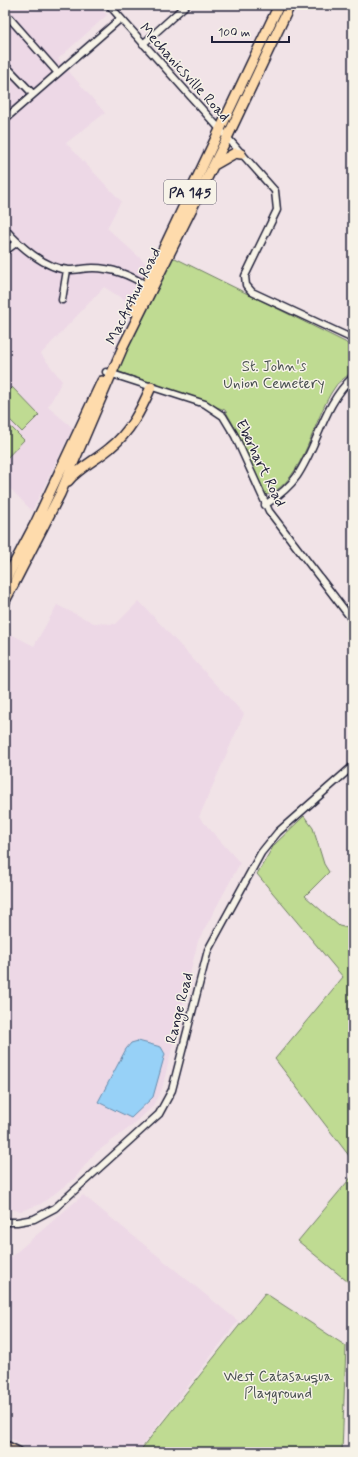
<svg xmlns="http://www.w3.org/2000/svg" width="358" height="1457" font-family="Mynerve,sans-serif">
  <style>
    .built { fill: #edd8e6 }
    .green { fill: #bfdb92; stroke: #707e66 }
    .water { fill: #97d1f7; stroke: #688bac }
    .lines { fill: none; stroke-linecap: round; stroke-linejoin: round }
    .minor-casing { stroke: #22223b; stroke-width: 9 }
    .major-casing { stroke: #22223b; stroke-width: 11 }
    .highway-casing { stroke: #22223b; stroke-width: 12 }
    .minor { stroke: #f7f3e8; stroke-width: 6 }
    .major { stroke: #fedbac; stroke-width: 8 }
    .highway { stroke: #fedbac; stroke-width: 9 }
    .labels { text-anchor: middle; stroke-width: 3; stroke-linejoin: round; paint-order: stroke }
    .shield { fill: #f7f3e8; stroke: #62616f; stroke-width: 1 }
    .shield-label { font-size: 14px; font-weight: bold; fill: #22223b }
    .street-label { font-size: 15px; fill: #22223b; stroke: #f7f3e8 }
    .park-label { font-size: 15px; fill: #495051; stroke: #f7f3e8 }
  </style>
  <rect width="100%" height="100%" fill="#f1e3e7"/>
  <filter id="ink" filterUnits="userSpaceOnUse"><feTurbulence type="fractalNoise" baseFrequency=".025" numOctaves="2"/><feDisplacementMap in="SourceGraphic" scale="8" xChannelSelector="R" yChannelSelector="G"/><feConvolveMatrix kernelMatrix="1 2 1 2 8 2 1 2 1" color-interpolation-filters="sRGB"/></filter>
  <g filter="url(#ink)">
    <path class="built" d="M 5,5 L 98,5 L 107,15 L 58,59 L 105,113 L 66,143 L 121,201 L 107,228 L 150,267 L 129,303 L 104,287 L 41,354 L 62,381 L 48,407 L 73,428 L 32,511 L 5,483 Z
      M 139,601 L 244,714 L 199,817 L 240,863 L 198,941 L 162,1089 L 152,1107 L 133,1125 L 94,1154 L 75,1178 L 41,1204 L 21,1211 L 5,1209 L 5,631 L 34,646 L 57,605 L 94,623 L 116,624 Z
      M 83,1195 L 238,1321 L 137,1452 L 36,1452 L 5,1436 L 5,1262 Z"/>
    <path class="green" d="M 175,258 L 345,342 L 353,348 C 353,354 355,363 352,369 C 349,377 339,380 335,387 C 313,417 305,481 267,495 L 261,489 L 238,433 L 225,410 L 117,371 L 172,259 Z
      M 12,387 L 39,415 L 22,432 L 5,415 L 5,394 Z
      M 5,421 L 24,440 L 5,460 Z
      M 304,816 L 313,828 L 324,864 L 329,872 L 305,896 L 339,926 L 348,928 L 353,923 L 353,1161 L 275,1059 L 343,977 L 257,874 L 274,845 Z
      M 353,1175 L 353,1286 L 298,1241 Z
      M 265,1293 L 346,1346 L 342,1452 L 139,1452 Z"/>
    <path class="water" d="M 138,1041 L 161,1047 L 165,1054 L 153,1097 L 131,1118 L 98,1102 L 126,1049 L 131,1043 Z"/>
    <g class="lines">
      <g class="minor-casing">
        <path id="minor" d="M 109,5 L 275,191 L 277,210 L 245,276 L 246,285 L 252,292 L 353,339
          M 5,13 L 58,73
          M 143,44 L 186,5
          M 5,65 L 33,94
          M 5,119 L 120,19
          M 5,229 C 19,245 45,269 69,270 C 77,270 85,268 93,268 C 113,268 129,275 146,285
          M 5,251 L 16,243
          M 62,300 L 67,270
          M 106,372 L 205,404 L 223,416 L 235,436 L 269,511 L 353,621
          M 265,505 C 277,497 289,488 297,476 C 319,443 323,405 353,377
          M 5,1222 L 17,1222 L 34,1219 L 55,1208 L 159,1114 L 172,1090 L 208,950 L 261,853 L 278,832 L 353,766"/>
      </g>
      <g class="major-casing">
        <path id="major" d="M 5,1445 L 19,1452"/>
      </g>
      <g class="highway-casing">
        <path id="highway" d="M 214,165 L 235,153 L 241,154
          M 134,311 L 279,5
          M 68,481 C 80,467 96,460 110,448 C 130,432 141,410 151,387
          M 5,581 L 36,522 L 102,381
          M 5,601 L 60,494 L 123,347 L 227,138 L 290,5"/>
      </g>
      <use href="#minor" class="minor"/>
      <use href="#major" class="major"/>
      <use href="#highway" class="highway"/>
    </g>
  </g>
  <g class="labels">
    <rect class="shield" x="164" y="180" width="52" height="24" rx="3"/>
    <g class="shield-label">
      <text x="190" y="197">PA 145</text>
    </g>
    <g class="street-label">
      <text transform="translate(185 72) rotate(48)" y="5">Mechanicsville Road</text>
      <text transform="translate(133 296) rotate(-64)" y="5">MacArthur Road</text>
      <text transform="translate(261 463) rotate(64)" y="5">Eberhart Road</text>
      <text transform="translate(179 1008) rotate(-76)" y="5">Range Road</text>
    </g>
    <g class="park-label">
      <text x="274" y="371">St. John's<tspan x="274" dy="17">Union Cemetery</tspan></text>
      <text x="278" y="1381">West Catasauqua<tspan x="278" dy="17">Playground</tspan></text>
    </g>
  </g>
  <rect width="358" height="1457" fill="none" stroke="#f7f3e8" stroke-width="20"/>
  <rect x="10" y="10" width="338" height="1437" fill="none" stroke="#22223b" stroke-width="1.5" filter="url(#ink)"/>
  <path d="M212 36v6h77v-6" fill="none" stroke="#22223b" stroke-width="2"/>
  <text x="218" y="36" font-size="12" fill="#22223b" stroke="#f7f3e8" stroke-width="3" paint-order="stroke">100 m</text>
</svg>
